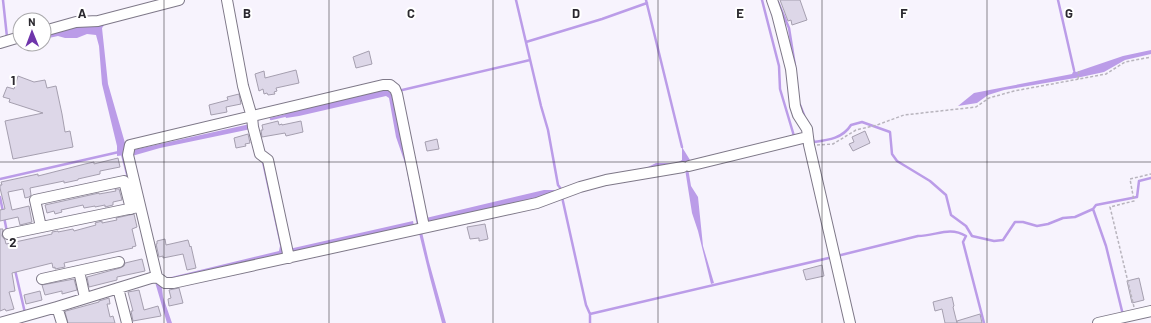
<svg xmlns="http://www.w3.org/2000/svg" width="1151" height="323" font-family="Barlow,sans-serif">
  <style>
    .water { fill: #bb9ce8 }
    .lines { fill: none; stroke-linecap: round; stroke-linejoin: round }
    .stream { stroke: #bb9ce8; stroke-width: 2.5 }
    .building { fill: #ddd7e8; stroke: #a59faf }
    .street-casing { stroke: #7e7888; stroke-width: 12 }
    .path { stroke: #b8b4bd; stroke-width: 1.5; stroke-dasharray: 3 2; stroke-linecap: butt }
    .street { stroke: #fff; stroke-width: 10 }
    .grid { fill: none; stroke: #2b292f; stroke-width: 1; stroke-opacity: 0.55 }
    .grid-label { font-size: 13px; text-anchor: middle; font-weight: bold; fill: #2b292f; stroke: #fff; stroke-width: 4; stroke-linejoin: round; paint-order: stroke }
  </style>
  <rect width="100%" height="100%" fill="#f7f3fd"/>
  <path class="water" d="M 105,24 L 102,28 L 108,84 L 125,143 L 125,155 L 117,156 L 117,146 L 102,84 L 99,46 L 96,35 L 87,34 L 77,38 L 65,38 L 58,36 L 44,39 L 44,35 L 67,28 Z
    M 1151,50 L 1151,54 L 1125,60 L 1104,72 L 1081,77 L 1004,90 L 988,95 L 977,103 L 958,106 L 974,93 L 1072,74 L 1074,70 L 1076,72 L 1123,56 Z
    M 386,89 L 391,91 L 420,225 L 417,226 L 406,166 L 396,137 L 389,98 L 386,96 L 299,116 L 286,118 L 284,113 Z
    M 250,124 L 251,129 L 160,148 L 132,156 L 133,150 Z
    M 682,147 L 690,160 L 702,159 L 697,161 L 649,170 L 646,168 L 656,163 L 677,163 L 682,160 Z
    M 266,162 L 284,255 L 171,281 L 167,278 L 279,251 L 280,246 L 262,163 Z
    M 688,168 L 691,186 L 698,197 L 703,246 L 714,283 L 711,284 L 698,231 L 692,213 L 685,169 Z
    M 544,190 L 554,190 L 556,192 L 536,200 L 427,224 L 426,218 Z
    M 413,221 L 414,226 L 290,252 L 289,249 Z
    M 422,232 L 429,262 L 446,323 L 442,323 L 430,278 L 419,233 Z
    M 155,282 L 160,284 L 162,288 L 163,297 L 172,323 L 167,323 Z"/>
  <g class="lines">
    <path class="stream" d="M 3,0 L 7,37
      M 516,0 L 541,106 L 548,130 L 558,185 L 561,189
      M 646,0 L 682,147
      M 762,0 L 779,66 L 780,89 L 794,136 L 792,136
      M 1058,0 L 1074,70
      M 778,2 L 789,28 L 795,66
      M 526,42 L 602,19 L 647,3
      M 398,91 L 530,60
      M 800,105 L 804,115
      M 271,119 L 288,115
      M 812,137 L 814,142 C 829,140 843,138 851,125 L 862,122 L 890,132 L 892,154 L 897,161 L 930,181 L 946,195 L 951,215 L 966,226 L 972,236 L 994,241 L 1003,240 L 1015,222 L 1023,222 L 1037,226 L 1048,224 L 1063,218 L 1075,217 L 1093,209 L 1106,246 L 1123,315
      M 122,154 L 129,182
      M 0,179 L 119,152
      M 0,197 L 3,212
      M 562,197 L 586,305 L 590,314 L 590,323
      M 1093,209 L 1096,205 L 1137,197 L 1139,181 L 1151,178
      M 4,217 L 7,232
      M 837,256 L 918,236 C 936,236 949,226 966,236 L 963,242 L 984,323
      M 15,270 L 25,313
      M 590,314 L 833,257"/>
  </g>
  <path class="building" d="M 780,0 L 800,0 L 807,20 L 792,25 L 791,20 L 788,21 Z
    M 369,51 L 372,64 L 356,68 L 353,57 Z
    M 296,70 L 299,83 L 276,88 L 277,91 L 274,92 L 275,94 L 268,95 L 267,93 L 264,94 L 263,89 L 259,91 L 255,74 L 264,71 L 265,78 Z
    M 18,76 L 34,82 L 45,80 L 47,88 L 56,86 L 62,114 L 65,132 L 70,131 L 73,147 L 13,159 L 5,121 L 43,113 L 9,102 L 10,99 L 3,97 L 7,87 L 14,89 Z
    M 239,94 L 241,104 L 226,107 L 227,112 L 211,115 L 209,105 L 228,100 L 227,97 Z
    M 278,121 L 279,125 L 282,124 L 282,125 L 301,121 L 303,132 L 286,136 L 285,133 L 262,137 L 261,130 L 263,130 L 262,125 Z
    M 865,131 L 870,143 L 853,151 L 849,144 L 854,142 L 852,137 Z
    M 248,134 L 250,143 L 245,144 L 246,146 L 236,148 L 234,138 Z
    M 437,139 L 439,149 L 427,151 L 425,142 Z
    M 118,158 L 120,167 L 100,171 L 100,174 L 78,179 L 78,180 L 64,183 L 64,181 L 30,188 L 31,195 L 29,197 L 25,198 L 23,189 L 8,192 L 12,210 L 29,206 L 32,222 L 20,225 L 18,217 L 0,221 L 0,210 L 5,209 L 0,188 L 0,185 L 2,185 L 1,182 L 38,174 L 38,176 L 85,164 L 94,162 L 94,164 Z
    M 115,189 L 119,189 L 122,200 L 113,202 L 113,205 L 105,207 L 105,205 L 95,207 L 95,206 L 84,208 L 83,205 L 61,210 L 62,212 L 55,214 L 54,211 L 47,213 L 45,205 L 99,193 L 99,194 L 116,191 Z
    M 134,214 L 137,227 L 132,229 L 136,246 L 132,247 L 133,248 L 64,263 L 65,267 L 55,269 L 55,267 L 53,268 L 52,263 L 12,273 L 15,291 L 9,292 L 14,309 L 6,311 L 5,309 L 0,311 L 0,229 L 3,229 L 2,236 L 5,240 L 6,244 L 52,234 L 52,232 L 58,231 L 58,232 L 73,229 L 74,231 L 96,225 L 95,223 L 102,221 L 102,223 L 117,220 L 116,218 Z
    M 485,224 L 488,239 L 479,241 L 479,238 L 470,239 L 467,227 Z
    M 165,239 L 166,245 L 188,240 L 190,247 L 191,246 L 196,268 L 187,270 L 183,254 L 163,258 L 163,256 L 159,257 L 156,244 L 157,244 L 157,241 Z
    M 142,259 L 145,271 L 117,277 L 117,280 L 89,287 L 87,277 L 120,268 L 124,266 L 125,263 Z
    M 822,265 L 824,276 L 806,280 L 803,270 Z
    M 1139,278 L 1144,300 L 1132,303 L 1127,281 Z
    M 74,279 L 77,290 L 62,294 L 62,291 L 45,295 L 42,285 Z
    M 179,288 L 183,303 L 169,306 L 168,299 L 171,298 L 169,290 Z
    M 139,290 L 144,310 L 158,306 L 161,316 L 133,321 L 131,311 L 133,311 L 128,292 Z
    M 40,291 L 42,300 L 26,304 L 24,295 Z
    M 952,297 L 954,306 L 953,307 L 957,323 L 945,323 L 942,309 L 935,311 L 933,302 Z
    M 109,298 L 110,304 L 107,304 L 110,317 L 113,316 L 115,323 L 68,323 L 65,312 L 66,311 L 99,302 L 99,301 Z
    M 980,314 L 982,323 L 957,323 L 957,321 Z"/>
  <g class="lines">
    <g class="street-casing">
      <path id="street" d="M 227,0 L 243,86 L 252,117 L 253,127 L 260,154 L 268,160 L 289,258
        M 772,0 L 777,14 L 791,69 L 795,106 L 798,115 L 807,129 L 809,145 L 850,323
        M 44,31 L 76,22 L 98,21 L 179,0
        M 0,43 L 20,37
        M 689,166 L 807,137
        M 41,227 L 35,200 L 124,181 L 131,209
        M 8,234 L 138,207
        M 79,271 L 85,298
        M 157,277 L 128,155 L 130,145 L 383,85 L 390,85 L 395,89 L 397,94 L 424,227
        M 42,279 L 119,262
        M 118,288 L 127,323
        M 57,307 L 62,323
        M 0,323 L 57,307 L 151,278 L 157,277 L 165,283 L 173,283 L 537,203 L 580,187 L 606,180 L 683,167
        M 1098,323 L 1151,311"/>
    </g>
    <path class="path" d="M 1078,79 L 1079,70
      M 817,145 L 833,144 L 856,130 L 877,125 L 904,115 L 976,107 L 989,98 L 1014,91 L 1106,74 L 1125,62 L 1151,57
      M 1134,307 L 1110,207 L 1134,201 L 1130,179 L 1151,174"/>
    <use href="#street" class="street"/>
  </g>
  <path class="grid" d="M 164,0 L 164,323M 329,0 L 329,323M 493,0 L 493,323M 658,0 L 658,323M 822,0 L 822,323M 987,0 L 987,323M 0,162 L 1151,162"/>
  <g class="grid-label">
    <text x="82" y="18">A</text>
    <text x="247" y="18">B</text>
    <text x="411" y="18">C</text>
    <text x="576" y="18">D</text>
    <text x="740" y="18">E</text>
    <text x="904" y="18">F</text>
    <text x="1069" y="18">G</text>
    <text x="13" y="85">1</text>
    <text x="13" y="247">2</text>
  </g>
  <g transform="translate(32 32) rotate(359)"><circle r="19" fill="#ffffff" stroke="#aaa9ac"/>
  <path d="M0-3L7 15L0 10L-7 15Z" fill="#6f35ab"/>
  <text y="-6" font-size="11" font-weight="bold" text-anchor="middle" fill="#2b292f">N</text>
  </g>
</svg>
